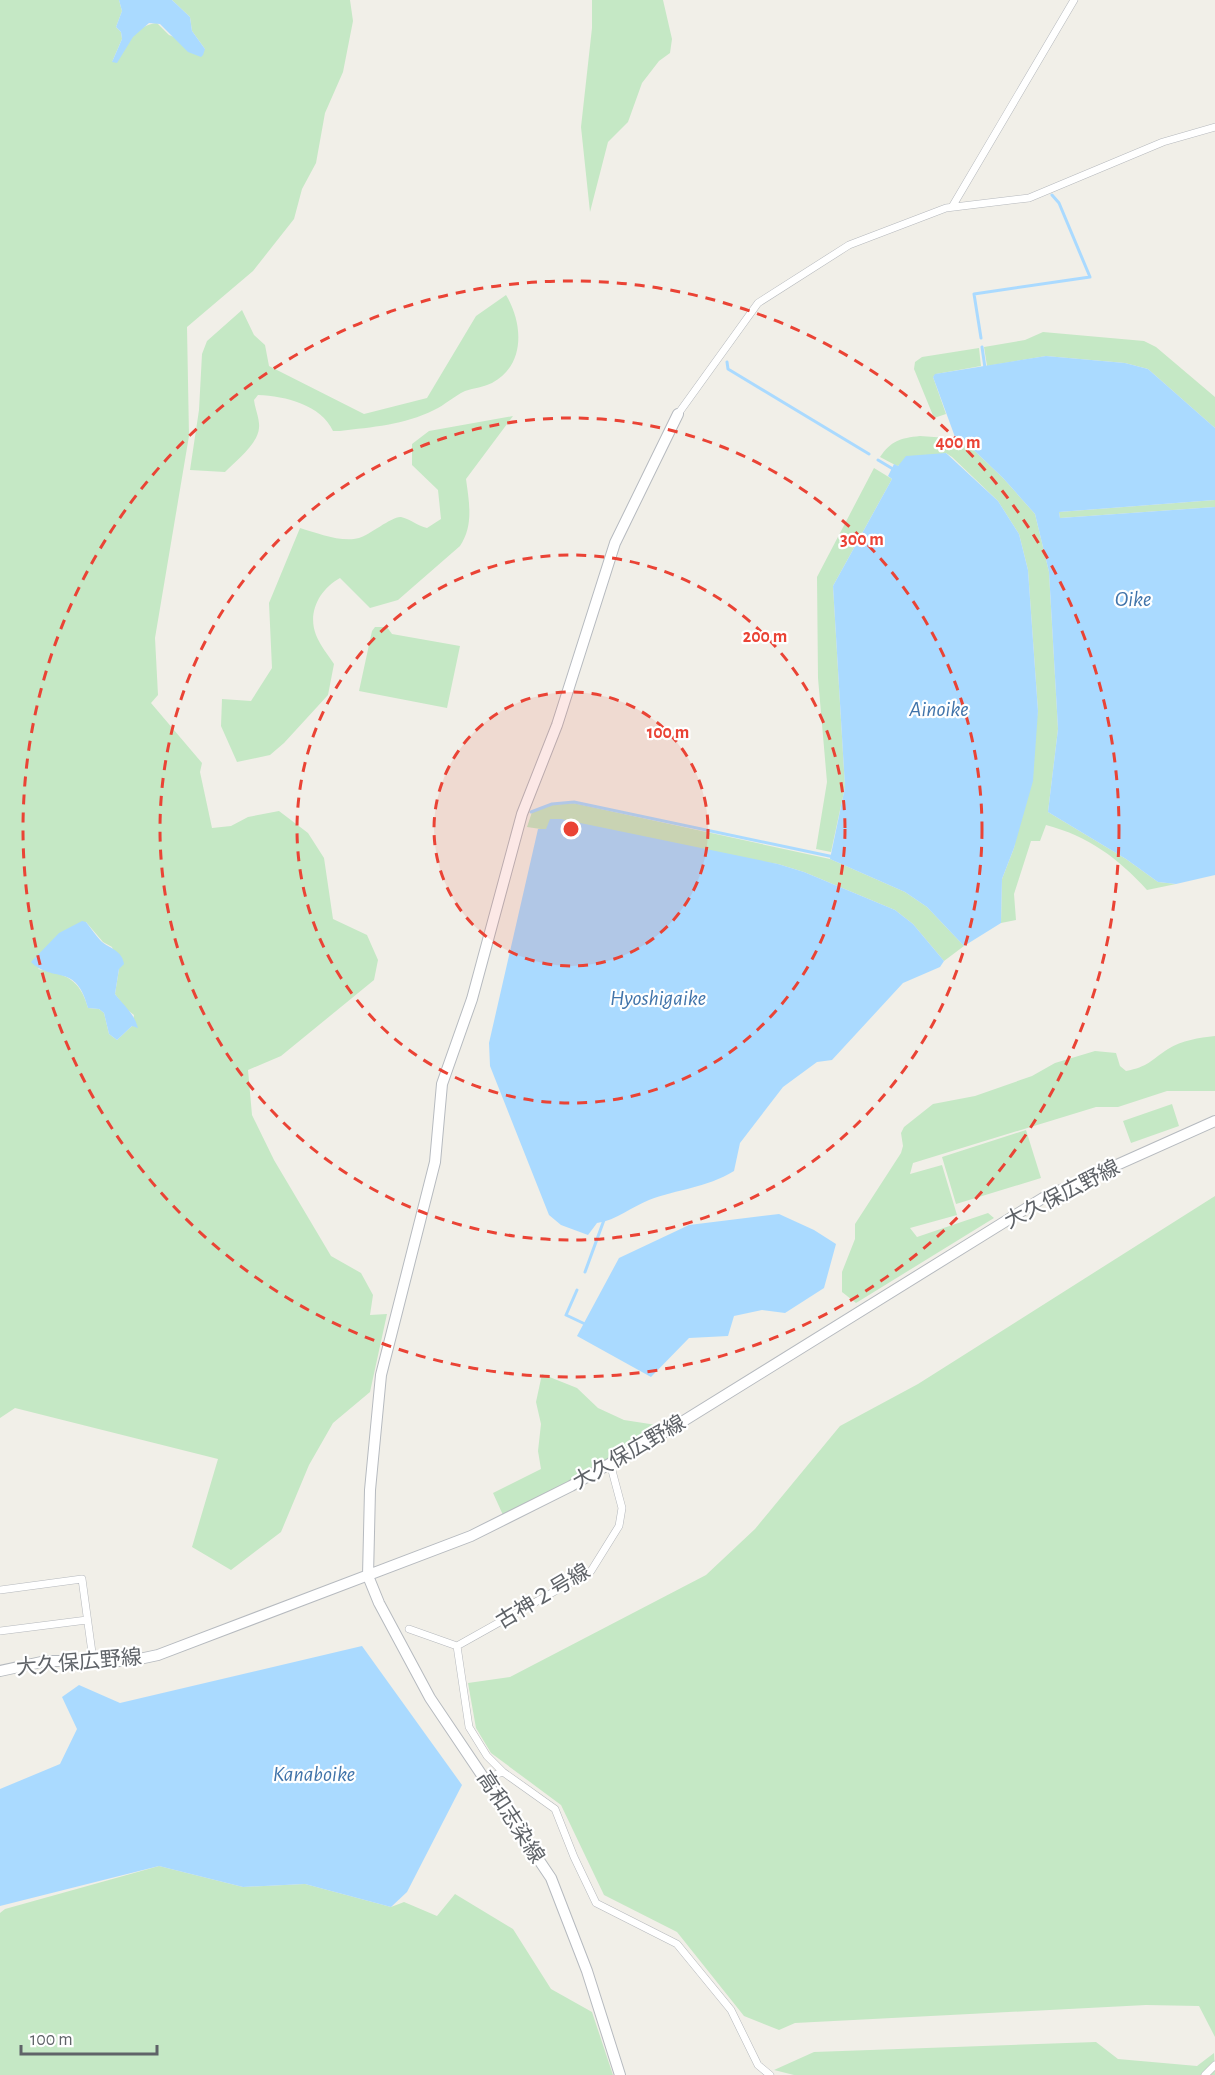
<svg xmlns="http://www.w3.org/2000/svg" width="1215" height="2075" font-family="'Alegreya Sans','Noto Sans JP',sans-serif">
  <style>
    .green { fill: #c5e8c5; fill-rule: evenodd }
    .water { fill: #aadaff }
    .lines { fill: none; stroke-linecap: round; stroke-linejoin: round }
    .stream { stroke: #aadaff; stroke-width: 3 }
    .street-casing { stroke: #b5b8bc; stroke-width: 8 }
    .secondary-casing { stroke: #b6babf; stroke-width: 12 }
    .street { stroke: #fff; stroke-width: 7 }
    .secondary { stroke: #fff; stroke-width: 10 }
    .ring { fill: none; stroke: #ea4335; stroke-width: 3; stroke-dasharray: 10 8 }
    .labels { text-anchor: middle; stroke-width: 4.5; stroke-linejoin: round; paint-order: stroke }
    .street-label { font-size: 21px; fill: #5f6368; stroke: #fff }
    .water-label { font-size: 22px; font-style: italic; fill: #4174aa; stroke: #fff }
    .centre { fill: #ea4335; stroke: #fff; stroke-width: 3 }
    .ring-label { font-size: 18px; text-anchor: middle; font-weight: bold; fill: #ea4335; stroke: #fff; stroke-width: 4.5; stroke-linejoin: round; paint-order: stroke }
  </style>
  <rect width="100%" height="100%" fill="#f1efe8"/>
  <path class="green" d="M 0,0 L 119,0 L 122,11 L 116,27 L 121,32 L 122,39 L 112,62 C 123,48 137,24 157,23 L 169,35 L 205,49 L 192,31 L 190,17 L 172,0 L 350,0 L 353,21 L 343,72 L 325,113 L 316,163 L 302,189 L 294,219 L 253,271 L 187,327 L 189,436 L 155,638 L 158,695 L 151,703 L 202,763 L 200,772 L 212,828 L 231,826 L 248,817 L 279,811 L 308,833 L 324,858 L 333,919 L 367,935 L 378,960 L 374,980 L 281,1056 L 248,1070 L 252,1115 L 274,1160 L 331,1256 L 361,1273 L 373,1295 L 370,1315 L 387,1314 L 370,1392 L 333,1423 L 309,1465 L 281,1532 L 231,1570 L 192,1547 L 218,1459 L 15,1408 L 0,1418 ZM 86,922 L 103,942 L 112,947 L 119,969 L 115,994 L 125,1008 L 134,1015 L 132,1026 L 117,1040 L 109,1034 L 104,1013 L 99,1009 L 88,1008 C 80,979 66,974 38,969 Z
    M 592,0 L 663,0 L 672,39 L 670,53 L 659,61 L 642,83 L 628,122 L 608,142 L 590,212 L 581,127 L 592,28 Z
    M 506,295 C 523,323 526,365 492,383 C 484,387 474,388 465,391 C 454,396 445,405 434,410 C 404,425 372,427 340,431 L 333,431 C 321,405 286,396 258,395 L 254,400 C 255,409 260,419 259,428 C 258,444 235,462 225,472 L 190,470 L 199,410 L 202,354 L 207,341 L 242,310 L 254,335 L 265,345 L 269,366 L 364,414 L 427,398 L 476,316 Z
    M 1043,332 L 1144,341 L 1156,347 L 1215,397 L 1215,428 L 1148,369 L 1125,363 L 1046,356 L 987,366 L 984,347 L 1025,340 Z
    M 979,348 L 981,366 L 936,374 L 933,377 L 946,414 L 934,418 L 914,369 L 915,362 L 922,357 Z
    M 513,416 L 466,479 C 469,502 474,525 460,546 L 398,600 L 370,608 L 340,578 C 320,589 307,612 316,635 C 320,645 328,655 334,664 L 328,695 L 284,743 L 270,755 L 237,762 L 221,726 L 222,699 L 251,701 L 272,668 L 269,603 L 300,528 C 317,533 342,543 359,538 C 370,535 392,516 401,517 C 410,519 418,526 427,528 L 441,519 L 438,490 L 412,465 L 412,444 L 429,431 Z
    M 920,436 L 962,439 L 1003,478 L 1035,514 L 1049,572 L 1058,729 L 1048,812 L 1126,859 L 1158,882 L 1176,884 L 1147,890 C 1118,858 1088,836 1046,825 L 1040,841 L 1031,841 L 1014,894 L 1016,920 L 1001,923 L 1002,879 L 1014,848 L 1038,711 L 1028,570 L 1019,534 L 998,501 L 952,457 L 946,453 L 897,466 L 880,457 C 891,441 900,438 920,436 Z
    M 874,468 L 892,479 L 833,586 L 845,787 L 831,852 L 816,849 L 827,782 L 818,678 L 817,577 Z
    M 1215,500 L 1215,507 L 1060,518 L 1059,512 Z
    M 375,627 L 387,627 L 392,634 L 460,646 L 447,708 L 359,691 L 372,631 Z
    M 573,803 L 830,859 L 905,892 L 927,907 L 964,946 L 944,961 L 913,924 L 895,910 L 804,872 L 778,864 L 527,827 L 532,812 L 552,805 Z
    M 1215,1036 L 1215,1091 L 1167,1091 L 1118,1107 L 1096,1107 L 913,1163 L 910,1174 L 942,1165 L 957,1215 L 910,1228 L 917,1237 L 988,1213 L 994,1218 L 856,1303 L 842,1292 L 842,1272 L 855,1239 L 855,1224 L 901,1153 L 903,1146 L 901,1133 L 904,1127 L 933,1104 L 975,1096 L 1032,1076 L 1055,1063 L 1095,1051 L 1116,1053 L 1120,1066 L 1126,1071 C 1148,1067 1151,1060 1168,1049 C 1182,1040 1199,1038 1215,1036 Z
    M 1172,1104 L 1179,1126 L 1131,1143 L 1123,1121 Z
    M 1026,1130 L 1041,1178 L 956,1204 L 942,1157 Z
    M 1215,1196 L 1215,2037 L 1199,2006 L 1146,2005 L 795,2023 L 779,2030 L 744,2016 L 677,1932 L 604,1895 L 561,1805 L 491,1753 L 476,1728 L 468,1683 L 510,1677 L 706,1575 L 755,1529 L 840,1426 L 918,1384 Z
    M 542,1374 L 577,1388 L 598,1408 L 624,1420 L 663,1426 L 590,1470 L 503,1515 L 493,1493 L 541,1469 L 538,1451 L 541,1424 L 536,1402 Z
    M 159,1866 L 243,1887 L 305,1884 L 391,1907 L 404,1902 L 437,1916 L 455,1894 L 513,1929 L 551,1989 L 592,2012 L 613,2075 L 0,2075 L 0,1913 L 5,1909 Z
    M 1096,2042 L 1118,2059 L 1197,2066 L 1214,2053 L 1215,2075 L 794,2075 L 774,2070 L 814,2052 Z"/>
  <path class="water" d="M 119,0 L 172,0 L 190,17 L 192,31 L 205,49 L 203,55 L 201,57 L 188,52 L 160,24 L 149,23 L 133,37 L 117,63 L 112,62 L 122,39 L 121,32 L 116,27 L 122,11 Z
    M 1046,356 L 1125,363 L 1148,369 L 1215,428 L 1215,500 L 1059,512 L 1060,518 L 1215,507 L 1215,875 L 1176,884 L 1158,882 L 1126,859 L 1048,812 L 1058,729 L 1049,572 L 1035,514 L 1003,478 L 962,439 L 955,437 L 933,377 L 935,374 Z
    M 946,453 L 998,501 L 1019,534 L 1028,570 L 1038,711 L 1033,781 L 1014,848 L 1002,879 L 1001,923 L 964,946 L 927,907 L 905,892 L 830,859 L 845,787 L 833,586 L 892,479 L 888,476 L 894,464 L 898,466 L 906,456 Z
    M 550,819 L 561,819 L 778,864 L 804,872 L 895,910 L 913,924 L 944,961 L 940,967 L 903,983 L 832,1060 L 817,1062 L 783,1087 L 740,1143 L 734,1171 C 706,1188 678,1189 649,1200 C 631,1207 617,1220 597,1223 L 588,1235 L 561,1225 L 549,1215 L 490,1066 L 489,1043 L 538,829 L 546,829 Z
    M 82,921 L 86,922 C 91,928 95,935 101,941 C 110,949 122,950 124,964 L 119,969 L 115,994 C 124,1006 134,1013 138,1028 L 132,1026 L 117,1040 L 109,1034 L 104,1013 L 99,1009 L 88,1008 C 76,962 54,984 31,962 L 59,933 Z
    M 779,1214 L 814,1230 L 836,1244 L 824,1288 L 785,1313 L 762,1310 L 734,1316 L 728,1336 L 689,1338 L 651,1377 L 577,1336 L 619,1258 L 689,1225 Z
    M 362,1646 L 462,1785 L 407,1892 L 391,1907 L 305,1884 L 243,1887 L 159,1866 L 0,1906 L 0,1789 L 60,1764 L 77,1729 L 62,1697 L 79,1685 L 120,1703 Z"/>
  <g class="lines">
    <path class="stream" d="M 981,338 L 974,294 L 1090,277 L 1059,203 L 1052,195
      M 982,347 L 985,368
      M 727,362 L 728,369 L 869,454
      M 878,460 L 893,469
      M 531,812 L 552,804 L 574,802 L 834,857
      M 585,1272 L 604,1220
      M 577,1290 L 566,1315 L 585,1324"/>
    <g class="street-casing">
      <path id="street" d="M 952,207 L 1074,0
        M 678,414 L 758,303 L 849,245 L 946,208 L 1029,198 L 1163,142 L 1215,127
        M 0,1590 L 82,1579 L 93,1660
        M 409,1629 L 457,1646 L 469,1727 L 487,1756 L 503,1772
        M 0,1631 L 87,1620
        M 457,1646 L 591,1571 L 619,1526 L 622,1508 L 610,1463
        M 486,1778 L 503,1772 L 555,1809 L 574,1857 L 596,1903 L 677,1944 L 731,2010 L 758,2065 L 770,2075
        M 1205,2075 L 1215,2065"/>
    </g>
    <g class="secondary-casing">
      <path id="secondary" d="M 0,1671 L 46,1661 L 130,1661 L 158,1655 L 471,1536 L 571,1486 L 677,1425 L 1043,1198 L 1215,1121
        M 620,2075 L 587,1971 L 551,1878 L 430,1698 L 379,1603 L 368,1576 L 370,1490 L 381,1375 L 435,1162 L 442,1084 L 472,999 L 522,814 L 557,725 L 615,543 L 678,414"/>
    </g>
    <use href="#street" class="street"/>
    <use href="#secondary" class="secondary"/>
  </g>
  <circle cx="571" cy="829" r="137" fill="#ea4335" fill-opacity=".12"/>
  <g class="ring">
    <circle cx="571" cy="829" r="137"/>
    <circle cx="571" cy="829" r="274"/>
    <circle cx="571" cy="829" r="411"/>
    <circle cx="571" cy="829" r="548"/>
  </g>
  <g class="labels">
    <g class="street-label">
      <text transform="translate(1062 1194) rotate(-27)" y="7">大久保広野線</text>
      <text transform="translate(629 1452) rotate(-30)" y="7">大久保広野線</text>
      <text transform="translate(543 1596) rotate(-31)" y="7">古神２号線</text>
      <text transform="translate(79 1662) rotate(-5)" y="7">大久保広野線</text>
      <text transform="translate(511 1817) rotate(57)" y="7">高和志染線</text>
    </g>
    <g class="water-label">
      <text x="1133" y="606">Oike</text>
      <text x="939" y="716">Ainoike</text>
      <text x="658" y="1005">Hyoshigaike</text>
      <text x="314" y="1781">Kanaboike</text>
    </g>
  </g>
  <circle cx="571" cy="829" r="9" class="centre"/>
  <g class="ring-label">
    <text x="958" y="448">400 m</text>
    <text x="862" y="545">300 m</text>
    <text x="765" y="642">200 m</text>
    <text x="668" y="738">100 m</text>
  </g>
  <path d="M21 2045v9h136v-9" fill="none" stroke="#5f6368" stroke-width="3"/>
  <text x="30" y="2045" font-size="18" fill="#5f6368" stroke="#ffffff" stroke-width="4.5" paint-order="stroke">100 m</text>
</svg>
